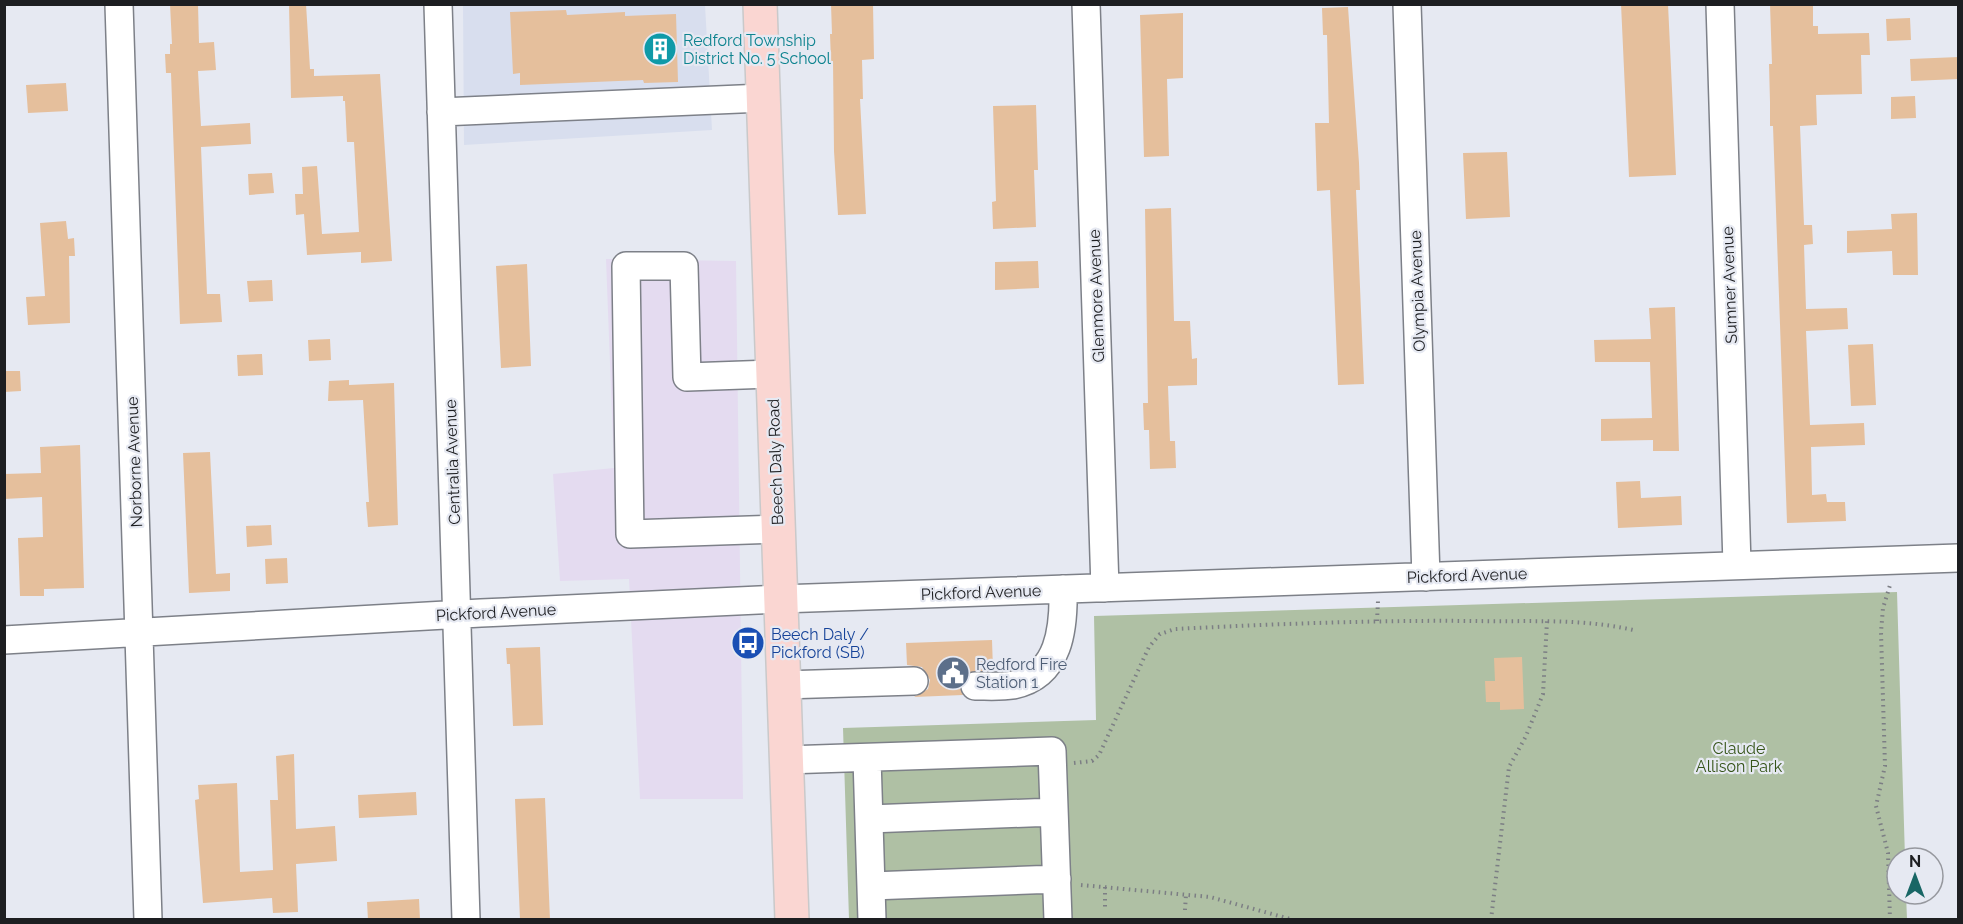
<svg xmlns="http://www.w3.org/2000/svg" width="1963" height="924" font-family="Raleway,sans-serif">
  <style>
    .commercial { fill: #e4dbf0 }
    .built { fill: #d8deee }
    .green { fill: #afc0a4 }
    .building { fill: #e5bf9c }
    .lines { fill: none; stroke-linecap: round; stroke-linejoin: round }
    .minor-casing { stroke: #7d8088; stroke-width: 30 }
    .major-casing { stroke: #c9c9ca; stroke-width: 36 }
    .path { stroke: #7c7e84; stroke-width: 4; stroke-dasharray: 1.5 4.5; stroke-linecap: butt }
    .minor { stroke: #fff; stroke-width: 27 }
    .major { stroke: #fad6d2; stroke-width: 33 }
    .labels { text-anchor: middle; stroke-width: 4.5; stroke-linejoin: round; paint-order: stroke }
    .culture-label { font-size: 16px; fill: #0d838f; stroke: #e6e9f2; text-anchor: start }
    .street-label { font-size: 16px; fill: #1d1e21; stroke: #e6e9f2 }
    .transit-label { font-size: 16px; fill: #164399; stroke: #e6e9f2; text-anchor: start }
    .service-label { font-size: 16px; fill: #4e5e75; stroke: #e6e9f2; text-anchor: start }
    .park-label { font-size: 16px; fill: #355418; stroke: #e6e9f2 }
  </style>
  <rect width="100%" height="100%" fill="#e6e9f2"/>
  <path class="commercial" d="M 606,259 L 736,261 L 743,799 L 640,799 L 629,579 L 560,581 L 553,474 L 614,468 Z"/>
  <path class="built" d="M 463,5 L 705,5 L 712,130 L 464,145 Z"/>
  <path class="green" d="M 1897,592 L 1905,858 L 1897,858 L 1897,894 L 1906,894 L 1907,919 L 849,919 L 843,728 L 1096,720 L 1094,616 Z"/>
  <path class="building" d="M 170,4 L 198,4 L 199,43 L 214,42 L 216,70 L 198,71 L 201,126 L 250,123 L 251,144 L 201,147 L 207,294 L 220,294 L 222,322 L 180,324 L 171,73 L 166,73 L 165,54 L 170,54 L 170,44 L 172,44 Z
    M 289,4 L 306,4 L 310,69 L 314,69 L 314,76 L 380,74 L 392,261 L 361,263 L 361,252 L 307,255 L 304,214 L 296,215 L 295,194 L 303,194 L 302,167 L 317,166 L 322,234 L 359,232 L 354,142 L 347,142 L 345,101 L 343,101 L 343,96 L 291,98 Z
    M 831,4 L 873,4 L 874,59 L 862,60 L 863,99 L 860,99 L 866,214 L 838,215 L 834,151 L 833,61 L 831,61 L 830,34 L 832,34 Z
    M 1621,4 L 1668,4 L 1676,175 L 1629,177 Z
    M 1770,4 L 1813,4 L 1813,26 L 1818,26 L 1818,34 L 1869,33 L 1870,55 L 1861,55 L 1862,94 L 1816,95 L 1817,125 L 1800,126 L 1804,225 L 1812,225 L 1813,244 L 1804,245 L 1806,309 L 1847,308 L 1848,329 L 1806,331 L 1810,425 L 1864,423 L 1865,445 L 1811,447 L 1812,495 L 1826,494 L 1827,502 L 1845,502 L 1846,521 L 1787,523 L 1773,126 L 1770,126 L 1770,102 L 1769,64 L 1772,64 Z
    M 1348,7 L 1359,163 L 1360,190 L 1356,190 L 1364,384 L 1338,385 L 1330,190 L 1317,191 L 1315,123 L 1329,123 L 1327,35 L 1323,35 L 1322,8 Z
    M 566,10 L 567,15 L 625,12 L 625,16 L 676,14 L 678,82 L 644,83 L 643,80 L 520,85 L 520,73 L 513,74 L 510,12 Z
    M 1183,13 L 1183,78 L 1167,79 L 1169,156 L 1144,157 L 1140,15 Z
    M 1910,18 L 1911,40 L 1887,41 L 1886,19 Z
    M 1959,57 L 1959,79 L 1911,81 L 1910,59 Z
    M 66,83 L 68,111 L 28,113 L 26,85 Z
    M 1915,96 L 1916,118 L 1891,119 L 1891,97 Z
    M 1036,105 L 1038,170 L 1034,170 L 1036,227 L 993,229 L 992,202 L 996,201 L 993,106 Z
    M 1507,152 L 1510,217 L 1466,219 L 1463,153 Z
    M 272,173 L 274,193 L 249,195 L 248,174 Z
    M 1171,208 L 1174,321 L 1190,321 L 1192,359 L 1197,358 L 1197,385 L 1168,386 L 1170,441 L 1175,441 L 1176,468 L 1150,469 L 1149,430 L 1144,430 L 1143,403 L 1148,403 L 1145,209 Z
    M 1917,213 L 1918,275 L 1893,275 L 1892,251 L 1847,253 L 1847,231 L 1892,229 L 1891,214 Z
    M 66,221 L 68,239 L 74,238 L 75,256 L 69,256 L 70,323 L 28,325 L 26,297 L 45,296 L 40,223 Z
    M 1038,261 L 1039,288 L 995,290 L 995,262 Z
    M 527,264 L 531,366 L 501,368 L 496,266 Z
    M 272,280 L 273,301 L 249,302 L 247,281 Z
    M 1675,307 L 1679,451 L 1653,451 L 1653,440 L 1601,441 L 1601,419 L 1652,418 L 1650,362 L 1595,362 L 1594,340 L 1651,339 L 1649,308 Z
    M 330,339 L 331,360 L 309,361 L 308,340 Z
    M 1873,344 L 1876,405 L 1851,406 L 1848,345 Z
    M 262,354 L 263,375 L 238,376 L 237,355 Z
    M 4,371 L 20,371 L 21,391 L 4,392 Z
    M 349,380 L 349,385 L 394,383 L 398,525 L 368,527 L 366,502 L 369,502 L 363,400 L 328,401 L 329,381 Z
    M 80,445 L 84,588 L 44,589 L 44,596 L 20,596 L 18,538 L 43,537 L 42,497 L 4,499 L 4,474 L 41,473 L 40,447 Z
    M 210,452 L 216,574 L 230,573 L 230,591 L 189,593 L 183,453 Z
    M 1640,481 L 1641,498 L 1681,496 L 1682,525 L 1618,528 L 1616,482 Z
    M 271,525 L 272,545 L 247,547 L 246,526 Z
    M 287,558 L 288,583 L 266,584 L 265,559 Z
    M 992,640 L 993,670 L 967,673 L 959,685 L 963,695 L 914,697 L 928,689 L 930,680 L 922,667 L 907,665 L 906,643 Z
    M 540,647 L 543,725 L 513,726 L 510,664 L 507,664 L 506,648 Z
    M 1522,657 L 1524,709 L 1500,710 L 1500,702 L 1486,702 L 1485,681 L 1495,681 L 1494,658 Z
    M 294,754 L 296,829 L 335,826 L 337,861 L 296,864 L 298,912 L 273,913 L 272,898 L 203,903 L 195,800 L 199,799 L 198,785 L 237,783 L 240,872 L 273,870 L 270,800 L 278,800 L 276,756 Z
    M 416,792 L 417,815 L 359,818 L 358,795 Z
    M 545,798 L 550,920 L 520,920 L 515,799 Z
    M 419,899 L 420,920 L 368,920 L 367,902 Z"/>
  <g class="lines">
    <g class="minor-casing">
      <path id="minor" d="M 119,4 L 148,920
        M 438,4 L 466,920
        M 1086,4 L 1105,588
        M 1407,4 L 1426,577
        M 1720,4 L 1737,565
        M 441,112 L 763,98
        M 772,374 L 687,377 L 684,266 L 626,266 L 630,534 L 777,529
        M 4,640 L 481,613 L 780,599 L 1958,558
        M 783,685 L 914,681
        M 975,686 C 987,686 1001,687 1013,685 C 1060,676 1064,627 1063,589
        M 867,758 L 872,920
        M 786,760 L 1052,751 L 1058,920
        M 869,819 L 1054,812
        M 871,886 L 1057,879"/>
    </g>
    <g class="major-casing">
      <path id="major" d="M 760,4 L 792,920"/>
    </g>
    <path class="path" d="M 1377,621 L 1378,601
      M 1074,763 L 1092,761 L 1099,755 L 1149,647 L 1160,634 L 1175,629 C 1275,624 1374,620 1474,621 C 1527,622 1581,618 1633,630
      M 1081,885 L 1210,897 L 1294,920
      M 1105,887 L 1105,909
      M 1185,910 L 1186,894
      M 1491,920 L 1509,767 L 1526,736 L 1543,694 L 1547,621
      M 1890,920 L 1888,853 L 1876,806 L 1885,766 L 1881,632 L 1883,608 L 1891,582"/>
    <use href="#minor" class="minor"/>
    <use href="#major" class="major"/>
  </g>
  <defs>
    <g id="building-disc" transform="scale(1.725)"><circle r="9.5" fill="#0f9aa8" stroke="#e6e9f2"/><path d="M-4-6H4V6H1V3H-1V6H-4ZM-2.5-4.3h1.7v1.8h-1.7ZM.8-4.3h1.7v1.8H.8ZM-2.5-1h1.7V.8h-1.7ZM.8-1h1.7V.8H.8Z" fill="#fff"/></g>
    <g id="bus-disc" transform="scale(1.725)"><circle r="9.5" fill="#1a4fb4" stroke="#e6e9f2"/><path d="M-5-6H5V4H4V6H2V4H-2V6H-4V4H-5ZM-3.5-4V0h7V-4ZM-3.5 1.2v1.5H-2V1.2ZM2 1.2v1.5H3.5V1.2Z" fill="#fff"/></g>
    <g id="civic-disc" transform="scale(1.725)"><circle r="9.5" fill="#5c6f8a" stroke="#e6e9f2"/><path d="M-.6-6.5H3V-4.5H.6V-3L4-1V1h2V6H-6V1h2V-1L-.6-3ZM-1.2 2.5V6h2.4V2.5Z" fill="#fff"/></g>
  </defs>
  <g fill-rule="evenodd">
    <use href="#building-disc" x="660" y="49"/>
    <use href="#bus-disc" x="748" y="643"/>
    <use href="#civic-disc" x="953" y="673"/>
  </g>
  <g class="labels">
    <g class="culture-label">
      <text x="683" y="46">Redford Township<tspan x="683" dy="18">District No. 5 School</tspan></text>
    </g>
    <g class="street-label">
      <text transform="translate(1729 285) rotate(-92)" y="6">Sumner Avenue</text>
      <text transform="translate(1417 291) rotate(-92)" y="6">Olympia Avenue</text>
      <text transform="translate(1096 296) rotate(-92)" y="6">Glenmore Avenue</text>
      <text transform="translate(134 462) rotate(-92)" y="6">Norborne Avenue</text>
      <text transform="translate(452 462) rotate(-92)" y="6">Centralia Avenue</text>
      <text transform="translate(775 462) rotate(-92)" y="6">Beech Daly Road</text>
      <text transform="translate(1467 575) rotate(-2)" y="6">Pickford Avenue</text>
      <text transform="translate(981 592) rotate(-2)" y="6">Pickford Avenue</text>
      <text transform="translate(496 612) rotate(-3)" y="6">Pickford Avenue</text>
    </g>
    <g class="transit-label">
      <text x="771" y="640">Beech Daly /<tspan x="771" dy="18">Pickford (SB)</tspan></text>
    </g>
    <g class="service-label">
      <text x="976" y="670">Redford Fire<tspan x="976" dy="18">Station 1</tspan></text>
    </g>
    <g class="park-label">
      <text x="1739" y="754">Claude<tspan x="1739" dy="18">Allison Park</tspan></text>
    </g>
  </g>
  <rect width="1963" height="924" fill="none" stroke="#1d1e21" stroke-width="12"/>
  <g transform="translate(1915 876)"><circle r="28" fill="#e6e9f2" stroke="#96989e" stroke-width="1.5"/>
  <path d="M0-4.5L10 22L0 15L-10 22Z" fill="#186665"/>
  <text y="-9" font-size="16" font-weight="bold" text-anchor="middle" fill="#1d1e21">N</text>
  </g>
</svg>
